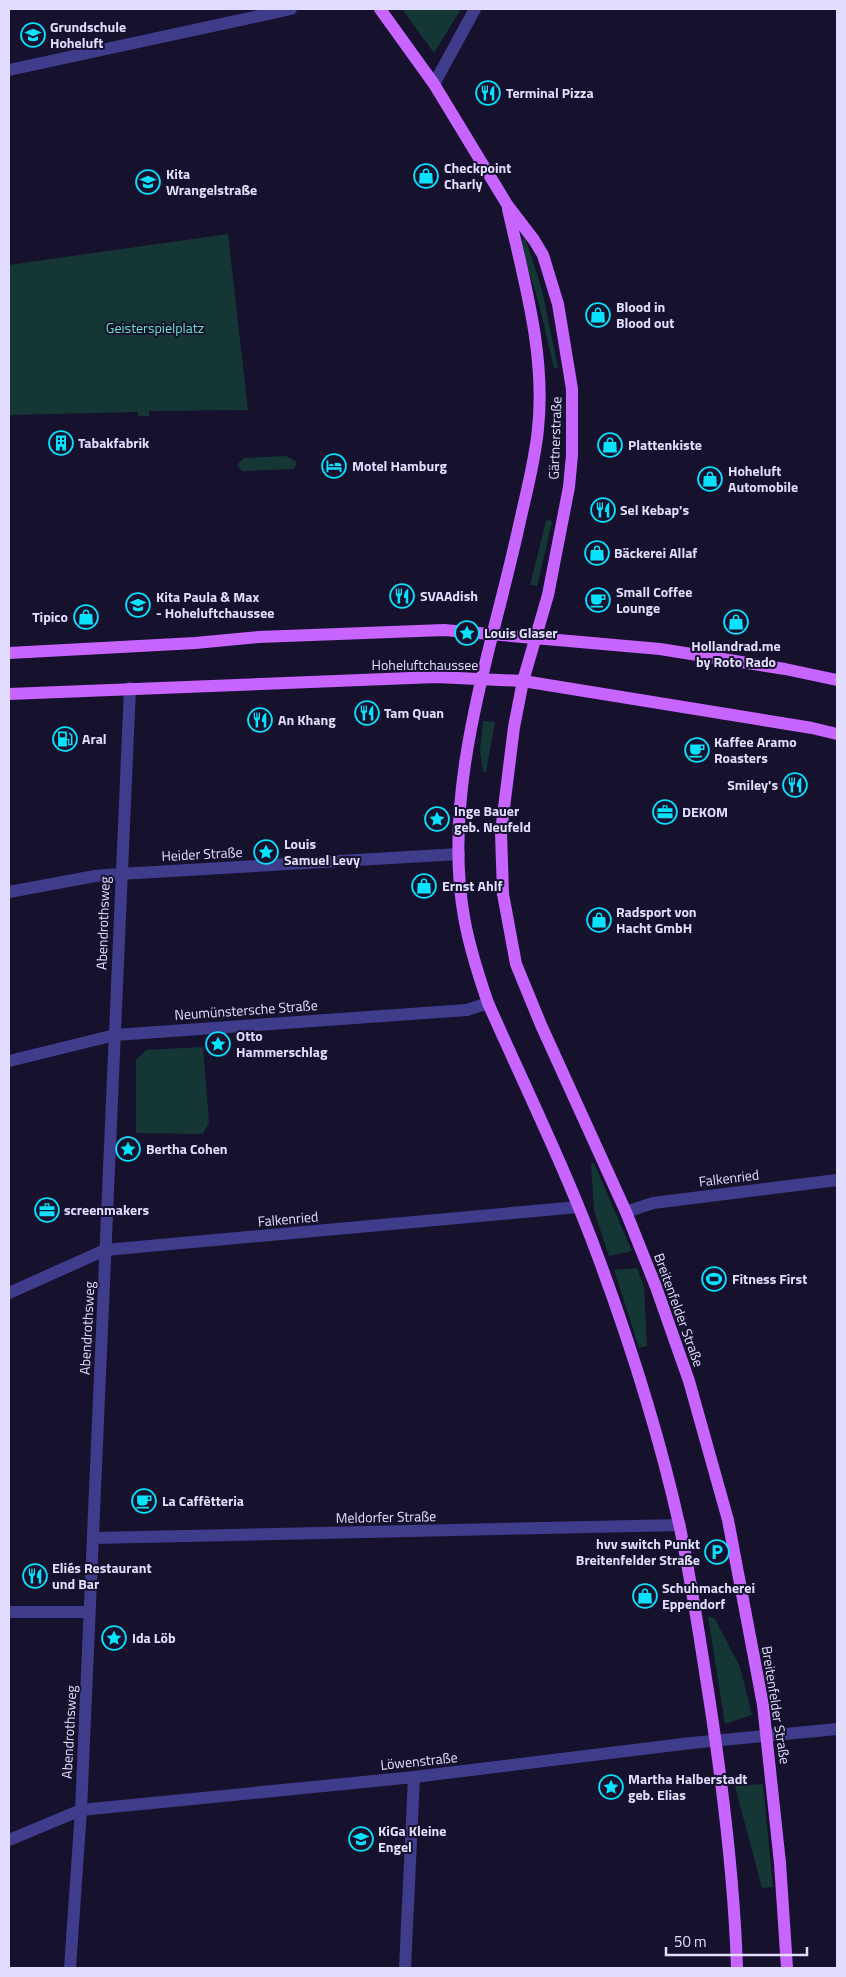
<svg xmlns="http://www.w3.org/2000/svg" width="846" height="1977" font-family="'Titillium Web',sans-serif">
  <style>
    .green { fill: #143736 }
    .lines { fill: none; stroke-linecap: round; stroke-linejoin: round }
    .street { stroke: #403c8c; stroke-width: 12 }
    .primary { stroke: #c864ff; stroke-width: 12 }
    .labels { text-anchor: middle; stroke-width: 4; stroke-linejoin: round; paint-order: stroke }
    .poi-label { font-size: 14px; font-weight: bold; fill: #e2ddff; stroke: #16112d; text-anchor: start }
    .park-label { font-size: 14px; fill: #65e3c6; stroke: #16112d }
    .street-label { font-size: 14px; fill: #e2ddff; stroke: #16112d }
  </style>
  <rect width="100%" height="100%" fill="#16112d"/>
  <path class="green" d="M 402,9 L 461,9 L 434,53 Z
    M 228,234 L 248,410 L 149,411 L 149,416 L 138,416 L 138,412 L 9,415 L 9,265 Z
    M 525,237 L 542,290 L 558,368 L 554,368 L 538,300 L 520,244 Z
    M 286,456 L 297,462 L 294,469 L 242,471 L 237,465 L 244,458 Z
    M 549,519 L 552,522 L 537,586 L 530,585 L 546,521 Z
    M 483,721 L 495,722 L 486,772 L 483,772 L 480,750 Z
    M 203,1047 L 209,1122 L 203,1134 L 136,1133 L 136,1060 L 146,1050 Z
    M 591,1163 L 594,1163 L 632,1251 L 609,1256 L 594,1211 Z
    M 637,1268 L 644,1287 L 647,1346 L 639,1348 L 614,1270 Z
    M 708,1616 L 715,1619 L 740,1667 L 752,1715 L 725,1724 Z
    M 763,1784 L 773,1887 L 762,1888 L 735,1786 Z"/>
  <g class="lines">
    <path class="street" d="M 9,70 L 291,9
      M 434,84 L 475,9
      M 9,892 L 95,876 L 120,874 L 459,854
      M 9,1061 L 115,1035 L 467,1010 L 488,1003
      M 626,1212 L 653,1203 L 837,1180
      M 9,1293 L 105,1250 L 578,1207
      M 93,1538 L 680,1525
      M 9,1612 L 89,1612
      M 9,1840 L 81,1810 L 414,1777 L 691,1743 L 837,1729
      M 70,1968 L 81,1810 L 130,688
      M 405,1968 L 414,1777"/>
    <path class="primary" d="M 380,9 L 434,84 L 508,206 L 534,240 L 543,255 L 558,304 L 572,389 L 572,455 L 569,487 L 548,595 L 523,681 L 514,727 L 501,832 L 503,894 L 516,964 L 541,1025 L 626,1212 L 656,1287 L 689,1381 L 728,1520 L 763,1705 L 780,1863 L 787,1968
      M 508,209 C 524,281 546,354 538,429 C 535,460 527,490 520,521 C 493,647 441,786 464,917 C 469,946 478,974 488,1003 C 526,1089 568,1174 600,1262 C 632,1349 660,1438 680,1528 C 692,1584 700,1641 709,1697 C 723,1788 734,1877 737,1968
      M 9,653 L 195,643 L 259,637 L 444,630 L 660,649 L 785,669 L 837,680
      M 9,694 L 436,677 L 523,681 L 812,728 L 837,734"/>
  </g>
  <defs>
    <g id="school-ring" transform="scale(1.25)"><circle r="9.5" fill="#16112d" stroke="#09e2ff" stroke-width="1.5"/><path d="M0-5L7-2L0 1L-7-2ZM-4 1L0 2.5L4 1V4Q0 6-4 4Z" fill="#09e2ff"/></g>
    <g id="restaurant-ring" transform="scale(1.25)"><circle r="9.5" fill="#16112d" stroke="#09e2ff" stroke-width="1.5"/><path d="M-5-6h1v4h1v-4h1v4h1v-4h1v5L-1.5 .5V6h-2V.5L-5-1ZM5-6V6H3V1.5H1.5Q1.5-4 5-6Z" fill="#09e2ff"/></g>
    <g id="shop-ring" transform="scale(1.25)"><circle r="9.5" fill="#16112d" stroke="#09e2ff" stroke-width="1.5"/><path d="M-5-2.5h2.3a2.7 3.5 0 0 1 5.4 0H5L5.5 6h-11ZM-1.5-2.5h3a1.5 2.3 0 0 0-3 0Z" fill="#09e2ff"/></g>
    <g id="building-ring" transform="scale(1.25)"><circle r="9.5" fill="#16112d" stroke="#09e2ff" stroke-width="1.5"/><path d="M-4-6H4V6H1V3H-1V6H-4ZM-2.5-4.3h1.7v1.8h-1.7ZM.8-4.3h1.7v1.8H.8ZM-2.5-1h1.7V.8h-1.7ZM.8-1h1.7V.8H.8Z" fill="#09e2ff"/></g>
    <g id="hotel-ring" transform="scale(1.25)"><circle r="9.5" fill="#16112d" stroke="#09e2ff" stroke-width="1.5"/><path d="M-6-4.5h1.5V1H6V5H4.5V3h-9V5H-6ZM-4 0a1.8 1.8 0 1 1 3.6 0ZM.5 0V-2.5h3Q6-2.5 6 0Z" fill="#09e2ff"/></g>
    <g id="cafe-ring" transform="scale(1.25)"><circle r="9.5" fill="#16112d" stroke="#09e2ff" stroke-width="1.5"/><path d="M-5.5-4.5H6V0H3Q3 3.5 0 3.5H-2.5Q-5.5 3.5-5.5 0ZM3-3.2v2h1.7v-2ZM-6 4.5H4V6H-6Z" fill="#09e2ff"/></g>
    <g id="sight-ring" transform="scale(1.25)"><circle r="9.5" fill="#16112d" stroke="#09e2ff" stroke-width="1.5"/><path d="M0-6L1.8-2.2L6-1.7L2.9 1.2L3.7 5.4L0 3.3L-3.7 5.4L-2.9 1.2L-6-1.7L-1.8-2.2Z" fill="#09e2ff"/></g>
    <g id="fuel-ring" transform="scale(1.25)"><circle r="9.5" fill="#16112d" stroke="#09e2ff" stroke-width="1.5"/><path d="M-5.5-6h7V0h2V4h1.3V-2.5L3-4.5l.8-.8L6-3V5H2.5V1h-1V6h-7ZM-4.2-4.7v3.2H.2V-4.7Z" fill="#09e2ff"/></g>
    <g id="office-ring" transform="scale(1.25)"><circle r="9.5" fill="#16112d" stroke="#09e2ff" stroke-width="1.5"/><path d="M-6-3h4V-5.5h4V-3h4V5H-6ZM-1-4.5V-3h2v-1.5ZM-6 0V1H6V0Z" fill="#09e2ff"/></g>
    <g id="stadium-ring" transform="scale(1.25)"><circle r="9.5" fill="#16112d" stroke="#09e2ff" stroke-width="1.5"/><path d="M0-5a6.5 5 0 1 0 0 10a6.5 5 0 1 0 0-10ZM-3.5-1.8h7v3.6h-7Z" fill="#09e2ff"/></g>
    <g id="parking-ring" transform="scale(1.25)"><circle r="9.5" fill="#16112d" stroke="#09e2ff" stroke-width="1.5"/><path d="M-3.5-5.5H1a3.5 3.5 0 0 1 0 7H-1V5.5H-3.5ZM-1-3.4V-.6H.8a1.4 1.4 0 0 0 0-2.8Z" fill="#09e2ff"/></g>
  </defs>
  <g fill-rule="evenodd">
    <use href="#school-ring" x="33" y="35"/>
    <use href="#restaurant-ring" x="488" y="93"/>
    <use href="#shop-ring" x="426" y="176"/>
    <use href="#school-ring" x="148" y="182"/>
    <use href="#shop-ring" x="598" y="315"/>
    <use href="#building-ring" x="61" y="443"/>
    <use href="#shop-ring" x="610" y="445"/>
    <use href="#hotel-ring" x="334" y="466"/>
    <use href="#shop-ring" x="710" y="479"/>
    <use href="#restaurant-ring" x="603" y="510"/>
    <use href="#shop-ring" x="597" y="553"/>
    <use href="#restaurant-ring" x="402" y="596"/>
    <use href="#cafe-ring" x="598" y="600"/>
    <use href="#school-ring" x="138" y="605"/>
    <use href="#shop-ring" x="86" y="617"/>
    <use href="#shop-ring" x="736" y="622"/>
    <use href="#sight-ring" x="467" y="633"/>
    <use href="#restaurant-ring" x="367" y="713"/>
    <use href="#restaurant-ring" x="260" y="720"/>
    <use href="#fuel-ring" x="65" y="739"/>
    <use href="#cafe-ring" x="697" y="750"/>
    <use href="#restaurant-ring" x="795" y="785"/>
    <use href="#office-ring" x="665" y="812"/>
    <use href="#sight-ring" x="437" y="819"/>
    <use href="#sight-ring" x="266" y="852"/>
    <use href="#shop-ring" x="424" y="886"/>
    <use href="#shop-ring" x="599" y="920"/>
    <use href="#sight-ring" x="218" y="1044"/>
    <use href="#sight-ring" x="128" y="1149"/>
    <use href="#office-ring" x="47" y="1210"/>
    <use href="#stadium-ring" x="714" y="1279"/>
    <use href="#cafe-ring" x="144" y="1501"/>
    <use href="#parking-ring" x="717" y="1552"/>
    <use href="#restaurant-ring" x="35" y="1576"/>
    <use href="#shop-ring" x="645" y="1596"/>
    <use href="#sight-ring" x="114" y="1638"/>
    <use href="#sight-ring" x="611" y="1787"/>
    <use href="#school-ring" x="361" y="1839"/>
  </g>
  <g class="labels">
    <g class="poi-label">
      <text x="50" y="32">Grundschule<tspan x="50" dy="16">Hoheluft</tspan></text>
      <text x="506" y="98">Terminal Pizza</text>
      <text x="444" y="173">Checkpoint<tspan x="444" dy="16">Charly</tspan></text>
      <text x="166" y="179">Kita<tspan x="166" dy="16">Wrangelstraße</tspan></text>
      <text x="616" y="312">Blood in<tspan x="616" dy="16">Blood out</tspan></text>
      <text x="78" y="448">Tabakfabrik</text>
      <text x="628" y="450">Plattenkiste</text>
      <text x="352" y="471">Motel Hamburg</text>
      <text x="728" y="476">Hoheluft<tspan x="728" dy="16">Automobile</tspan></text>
      <text x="620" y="515">Sel Kebap's</text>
      <text x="614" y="558">Bäckerei Allaf</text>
      <text x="616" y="597">Small Coffee<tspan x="616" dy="16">Lounge</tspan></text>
      <text x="420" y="601">SVAAdish</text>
      <text x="156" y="602">Kita Paula &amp; Max<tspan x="156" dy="16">- Hoheluftchaussee</tspan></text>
      <text x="68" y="622" text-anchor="end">Tipico</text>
      <text x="484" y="638">Louis Glaser</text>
      <text x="736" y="651" text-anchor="middle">Hollandrad.me<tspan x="736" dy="16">by Roto Rado</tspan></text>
      <text x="384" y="718">Tam Quan</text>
      <text x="278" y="725">An Khang</text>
      <text x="82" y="744">Aral</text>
      <text x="714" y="747">Kaffee Aramo<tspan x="714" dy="16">Roasters</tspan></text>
      <text x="778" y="790" text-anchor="end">Smiley's</text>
      <text x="454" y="816">Inge Bauer<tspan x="454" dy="16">geb. Neufeld</tspan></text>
      <text x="682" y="817">DEKOM</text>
      <text x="284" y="849">Louis<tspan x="284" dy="16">Samuel Levy</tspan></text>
      <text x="442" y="891">Ernst Ahlf</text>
      <text x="616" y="917">Radsport von<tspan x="616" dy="16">Hacht GmbH</tspan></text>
      <text x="236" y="1041">Otto<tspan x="236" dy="16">Hammerschlag</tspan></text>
      <text x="146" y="1154">Bertha Cohen</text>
      <text x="64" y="1215">screenmakers</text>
      <text x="732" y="1284">Fitness First</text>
      <text x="162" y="1506">La Caffètteria</text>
      <text x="700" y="1549" text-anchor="end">hvv switch Punkt<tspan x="700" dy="16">Breitenfelder Straße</tspan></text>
      <text x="52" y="1573">Eliés Restaurant<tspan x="52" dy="16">und Bar</tspan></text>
      <text x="662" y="1593">Schuhmacherei<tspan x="662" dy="16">Eppendorf</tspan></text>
      <text x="132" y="1643">Ida Löb</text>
      <text x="628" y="1784">Martha Halberstadt<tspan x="628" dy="16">geb. Elias</tspan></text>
      <text x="378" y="1836">KiGa Kleine<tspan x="378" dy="16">Engel</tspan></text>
    </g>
    <g class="park-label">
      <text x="155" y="333">Geisterspielplatz</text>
    </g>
    <g class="street-label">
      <text transform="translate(555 438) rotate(-88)" y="5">Gärtnerstraße</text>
      <text x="425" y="670">Hoheluftchaussee</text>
      <text transform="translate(202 854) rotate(-3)" y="5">Heider Straße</text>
      <text transform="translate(103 923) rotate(-88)" y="5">Abendrothsweg</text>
      <text transform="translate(246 1010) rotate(-4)" y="5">Neumünstersche Straße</text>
      <text transform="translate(729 1178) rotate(-7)" y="5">Falkenried</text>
      <text transform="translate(288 1219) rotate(-5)" y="5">Falkenried</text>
      <text transform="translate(679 1310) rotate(70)" y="5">Breitenfelder Straße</text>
      <text transform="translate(87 1328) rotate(-87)" y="5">Abendrothsweg</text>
      <text transform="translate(386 1517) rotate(-1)" y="5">Meldorfer Straße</text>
      <text transform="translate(776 1705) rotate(81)" y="5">Breitenfelder Straße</text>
      <text transform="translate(69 1732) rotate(-87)" y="5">Abendrothsweg</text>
      <text transform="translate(419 1761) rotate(-6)" y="5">Löwenstraße</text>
    </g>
  </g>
  <rect width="846" height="1977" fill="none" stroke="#e2ddff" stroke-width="20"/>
  <path d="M666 1947v8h141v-8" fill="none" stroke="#e2ddff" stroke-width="2.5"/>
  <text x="674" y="1947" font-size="15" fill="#e2ddff" stroke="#16112d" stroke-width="4" paint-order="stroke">50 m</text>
</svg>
